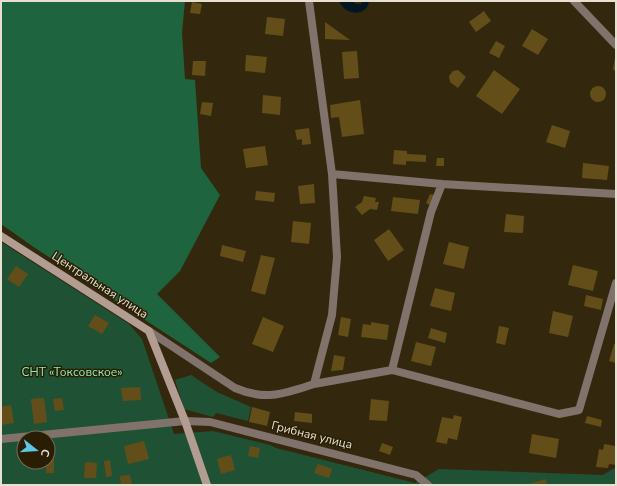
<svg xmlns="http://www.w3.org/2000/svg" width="617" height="486" font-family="'Nunito Sans',sans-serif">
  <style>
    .green { fill: #1f5235; fill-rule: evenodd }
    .forest { fill: #1e643f }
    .water { fill: #031623 }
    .building { fill: #634e1a }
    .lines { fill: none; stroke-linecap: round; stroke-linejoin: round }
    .street { stroke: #81736c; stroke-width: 8 }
    .secondary { stroke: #b39d92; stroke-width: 8 }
    .labels { text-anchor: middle; stroke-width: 3; stroke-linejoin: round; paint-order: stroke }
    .street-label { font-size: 12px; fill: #e7e0d1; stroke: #291e04 }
    .park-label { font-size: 12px; fill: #8eedb3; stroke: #291e04 }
  </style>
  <rect width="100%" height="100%" fill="#33280d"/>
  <path class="green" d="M 1,242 L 129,324 L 142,339 L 174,434 L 213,431 L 270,445 L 276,448 L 415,483 L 439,469 L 603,475 L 616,467 L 616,485 L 1,485 ZM 24,438 L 48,438 L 48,462 L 24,462 Z
    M 191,375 L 217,392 L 251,407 L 248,421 L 216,413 L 213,417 L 184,409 L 175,380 Z"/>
  <path class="forest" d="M 1,1 L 185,1 L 182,33 L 185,79 L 195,80 L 201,168 L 220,195 L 180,271 L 157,294 L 220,357 L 211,363 L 35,248 L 1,224 Z"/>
  <path class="water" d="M 339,1 L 351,1 L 356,4 L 361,4 L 363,1 L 369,1 C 368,13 354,16 345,9 C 342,7 341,4 339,1 Z"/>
  <path class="building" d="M 192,2 L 202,4 L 200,14 L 190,13 Z
    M 484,11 L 491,21 L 476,32 L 469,22 Z
    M 267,17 L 285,19 L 283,36 L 265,34 Z
    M 325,22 L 350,40 L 325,39 Z
    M 532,29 L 548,39 L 538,55 L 522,46 Z
    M 496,41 L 505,46 L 499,58 L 489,53 Z
    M 357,51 L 359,78 L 344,79 L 342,52 Z
    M 246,55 L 267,57 L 265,73 L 245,71 Z
    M 615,58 L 616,58 L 616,72 L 613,69 Z
    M 193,61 L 206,61 L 205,76 L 192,75 Z
    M 458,70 L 466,77 L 458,88 L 450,82 L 449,76 L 453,71 Z
    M 494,70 L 520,89 L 502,114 L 476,96 Z
    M590 94a8 8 0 1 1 16 0a8 8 0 1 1-16 0Z
    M 263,95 L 281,97 L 280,115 L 262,113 Z
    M 360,100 L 364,134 L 342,137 L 339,117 L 331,118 L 330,105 Z
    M 202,102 L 213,103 L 211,116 L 200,114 Z
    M 552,125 L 570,131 L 565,148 L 546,142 Z
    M 309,128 L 311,144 L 302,145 L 302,139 L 297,140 L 295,130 Z
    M 265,146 L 268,165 L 246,168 L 243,149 Z
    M 394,150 L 407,151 L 407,154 L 426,155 L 426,162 L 406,161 L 406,165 L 393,164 Z
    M 437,158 L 444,158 L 444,166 L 436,166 Z
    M 583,163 L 609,166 L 607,180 L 582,178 Z
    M 314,184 L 315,203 L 300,204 L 298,186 Z
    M 256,191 L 275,193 L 274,202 L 255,200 Z
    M 430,194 L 434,195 L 430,205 L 426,203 Z
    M 364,196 L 376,198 L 375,202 L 379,202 L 377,210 L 370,209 L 362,215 L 355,207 L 362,202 Z
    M 393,197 L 420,200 L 418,214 L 391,211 Z
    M 506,214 L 524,216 L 523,233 L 504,232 Z
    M 293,221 L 311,223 L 309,244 L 291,242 Z
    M 389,229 L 404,250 L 388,261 L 374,240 Z
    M 449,242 L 469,247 L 464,269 L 443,264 Z
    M 222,245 L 246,251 L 243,262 L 220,256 Z
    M 261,255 L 275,258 L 265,295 L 251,291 Z
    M 573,265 L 598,271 L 593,291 L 568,285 Z
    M 16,266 L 28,274 L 19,287 L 7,279 Z
    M 435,288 L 455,293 L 451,311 L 430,306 Z
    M 586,295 L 603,299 L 601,310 L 584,306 Z
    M 553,311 L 573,316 L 568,337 L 549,333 Z
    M 95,315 L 109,323 L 102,334 L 88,326 Z
    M 263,317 L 284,326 L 273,352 L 252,344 Z
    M 341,317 L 351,319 L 348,337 L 338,335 Z
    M 371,322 L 389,325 L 387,340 L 361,337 L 363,324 L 371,325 Z
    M 499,326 L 509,328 L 505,345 L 496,343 Z
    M 431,328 L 447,333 L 445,343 L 428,338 Z
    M 416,342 L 436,347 L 431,366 L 411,361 Z
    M 614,344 L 616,344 L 616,363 L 609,361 Z
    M 334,355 L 345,357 L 343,370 L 331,371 Z
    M 140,387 L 141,400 L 123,401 L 121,388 Z
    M 44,398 L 47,422 L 34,424 L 31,399 Z
    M 62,398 L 64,410 L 55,411 L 53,399 Z
    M 371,399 L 389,401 L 387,421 L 369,420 Z
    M 11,405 L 14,423 L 1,425 L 1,407 Z
    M 252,407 L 270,412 L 267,426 L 249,422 Z
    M 295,412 L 312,414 L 312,423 L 294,421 Z
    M 454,415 L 462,417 L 457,440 L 448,438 L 447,444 L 436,442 L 442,417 L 453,419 Z
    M 587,416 L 602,420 L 601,427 L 585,423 Z
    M 532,434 L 559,439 L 556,458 L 529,453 Z
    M 144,441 L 149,459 L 128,464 L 124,446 Z
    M 382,443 L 393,447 L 390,455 L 379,451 Z
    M 604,444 L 616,446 L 616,465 L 609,464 L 608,468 L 596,467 L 599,449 L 603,450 Z
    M 250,446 L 260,448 L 258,458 L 248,456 Z
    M 231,455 L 235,470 L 221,474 L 217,459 Z
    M 48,457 L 54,458 L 54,473 L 46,473 L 46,462 L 48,462 Z
    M 110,460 L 112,476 L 106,477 L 104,461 Z
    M 85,462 L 97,463 L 96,478 L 84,478 Z
    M 318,464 L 332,469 L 329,478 L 314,473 Z
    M 130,475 L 132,485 L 121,485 L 120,476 Z
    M 546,479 L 547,485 L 529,485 L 528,484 Z"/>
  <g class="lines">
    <path class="street" d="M 574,1 L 616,45
      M 332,174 L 442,184 L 616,194
      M 149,331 L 235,388 C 266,401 283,394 314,384 L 332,315 L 337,257 L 332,174 L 309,1
      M 392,370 L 559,414 L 579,410 L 616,283
      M 314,384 L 392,370 L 431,212 L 442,184
      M 1,439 L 185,421 L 210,422 L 416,475 L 428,485"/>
    <path class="secondary" d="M 1,236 L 149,331 L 185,421 L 207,485"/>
  </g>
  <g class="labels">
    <g class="street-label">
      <text transform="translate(100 285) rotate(33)" y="4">Центральная улица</text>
      <text transform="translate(312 435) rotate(14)" y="4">Грибная улица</text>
    </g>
    <g class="park-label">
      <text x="72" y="376">СНТ «Токсовское»</text>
    </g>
  </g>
  <rect width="617" height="486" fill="none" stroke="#e7e0d1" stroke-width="4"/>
  <g transform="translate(36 450) rotate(107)"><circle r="19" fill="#291e04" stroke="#756c56"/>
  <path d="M0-3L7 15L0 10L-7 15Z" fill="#5bc8e7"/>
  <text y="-6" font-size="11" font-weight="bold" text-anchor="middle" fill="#e7e0d1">С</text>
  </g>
</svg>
